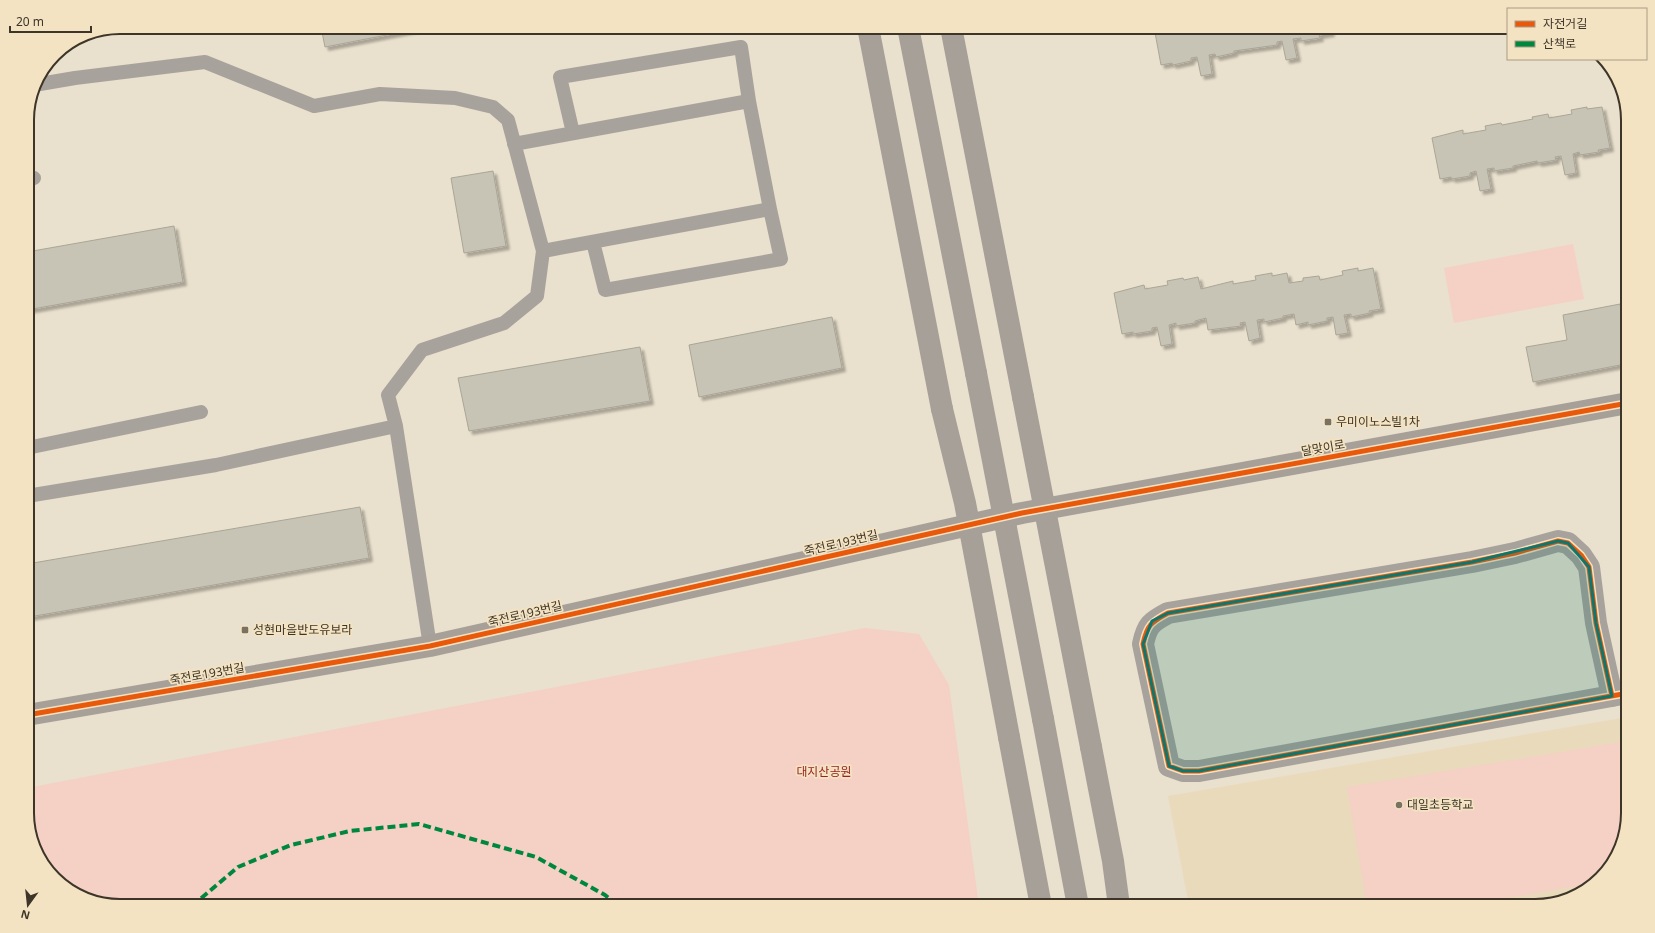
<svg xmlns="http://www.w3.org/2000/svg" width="1655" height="933" font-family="'Noto Sans','Noto Sans KR',sans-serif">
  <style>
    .built { fill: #eadabc }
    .green { fill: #f5d0c4 }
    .building { fill: #c7c4b5; stroke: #a9a697; filter: url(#shadow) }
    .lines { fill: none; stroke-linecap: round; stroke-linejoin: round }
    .lane { stroke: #a8a29c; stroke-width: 14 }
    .street { stroke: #a8a29c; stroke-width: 22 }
    .secondary { stroke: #a7a098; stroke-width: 22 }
    .secondary-bridge { stroke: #a7a098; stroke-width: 22 }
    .quiet { stroke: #00873e; stroke-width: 4; stroke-dasharray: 8 4; stroke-linecap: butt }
    .cycleway-casing { stroke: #f4e3c2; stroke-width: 8 }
    .cycleway { stroke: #e8590c; stroke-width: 5 }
    .marked { fill: #0f766e; fill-opacity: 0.2; stroke: #0f766e; stroke-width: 3; stroke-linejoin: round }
    .poi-dot { fill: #797162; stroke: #f4e3c2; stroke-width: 1.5 }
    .labels { text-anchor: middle; stroke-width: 3.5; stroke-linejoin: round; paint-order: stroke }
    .poi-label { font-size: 12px; fill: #3c3528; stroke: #f4e3c2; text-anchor: start }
    .street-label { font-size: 12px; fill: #3c3528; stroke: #f4e3c2 }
    .park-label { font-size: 12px; fill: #982222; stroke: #f4e3c2 }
    .rim { fill: none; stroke: #3c3528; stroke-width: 2 }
  </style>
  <defs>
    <filter id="shadow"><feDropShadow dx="3.5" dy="3.5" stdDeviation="1" flood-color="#0004"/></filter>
  </defs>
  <rect width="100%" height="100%" fill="#e9e0cd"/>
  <path class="built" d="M 1628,717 L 1628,813 L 1616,859 L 1581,893 L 1535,906 L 1189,906 L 1168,796 Z"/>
  <path class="green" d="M 1573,244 L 1584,299 L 1454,323 L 1444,268 Z
    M 865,628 L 919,634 L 949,685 L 979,906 L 121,906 L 74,894 L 43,864 L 27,818 L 27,788 Z
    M 1628,741 L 1628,813 L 1616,859 L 1591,884 L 1457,906 L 1367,906 L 1347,787 Z"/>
  <path class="building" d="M 321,27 L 428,27 L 325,47 Z
    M 1154,27 L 1330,27 L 1331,33 L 1319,35 L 1320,38 L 1301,41 L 1301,38 L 1293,39 L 1297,58 L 1286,60 L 1282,41 L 1277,42 L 1277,45 L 1234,51 L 1234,53 L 1216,57 L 1215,54 L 1209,55 L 1212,74 L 1201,76 L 1197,57 L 1191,58 L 1191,61 L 1173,65 L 1172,63 L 1161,65 Z
    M 1609,66 L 1612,69 L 1614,74 L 1611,75 Z
    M 1587,107 L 1587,109 L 1602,107 L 1610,148 L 1598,150 L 1599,152 L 1580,155 L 1579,152 L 1573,154 L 1576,173 L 1565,175 L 1561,156 L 1555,157 L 1556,160 L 1538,163 L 1537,161 L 1513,166 L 1513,168 L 1494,171 L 1494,168 L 1487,169 L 1491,189 L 1480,191 L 1476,171 L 1470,173 L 1470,176 L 1452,179 L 1451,177 L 1440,179 L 1432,138 L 1463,130 L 1463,134 L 1486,130 L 1485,126 L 1501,123 L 1502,125 L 1533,119 L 1532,117 L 1548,114 L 1549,118 L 1572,114 L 1571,110 Z
    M 493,171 L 506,246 L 464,253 L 451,178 Z
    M 174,226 L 183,282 L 27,310 L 27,252 Z
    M 1358,268 L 1358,271 L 1373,268 L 1381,309 L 1369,311 L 1370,313 L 1351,317 L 1351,314 L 1344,315 L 1348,333 L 1336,335 L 1333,317 L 1327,318 L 1327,321 L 1308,325 L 1308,322 L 1296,325 L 1294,314 L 1283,316 L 1283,318 L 1264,322 L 1264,319 L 1257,320 L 1260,338 L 1249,341 L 1245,322 L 1240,323 L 1241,326 L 1208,330 L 1206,318 L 1195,321 L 1195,323 L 1176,326 L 1176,323 L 1169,325 L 1172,344 L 1161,346 L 1157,327 L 1152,328 L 1152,331 L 1133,334 L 1133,332 L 1122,334 L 1114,293 L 1144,285 L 1145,289 L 1168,285 L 1167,281 L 1183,278 L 1184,280 L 1198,277 L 1201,289 L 1233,281 L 1233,284 L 1256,280 L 1255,276 L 1272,273 L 1272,276 L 1287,273 L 1289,283 L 1303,281 L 1303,278 L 1319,276 L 1320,280 L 1343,275 L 1342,271 Z
    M 1620,304 L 1628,350 L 1628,355 L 1620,365 L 1533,382 L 1526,347 L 1567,340 L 1563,315 Z
    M 832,317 L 842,368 L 699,397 L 689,345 Z
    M 640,347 L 650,401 L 469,431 L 458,378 Z
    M 360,507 L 369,558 L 29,617 L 27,604 L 27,564 Z"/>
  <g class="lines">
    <path class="lane" d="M 34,85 L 75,78 L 205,62 L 314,106 L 380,94 L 455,98 L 493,107 L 508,120 L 543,251 L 537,296 L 504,323 L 422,350 L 388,395 L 396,426 L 430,646
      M 573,133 L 560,77 L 741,47 L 749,101
      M 514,144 L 749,101 L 770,209 L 543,251
      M 27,179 L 34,178
      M 593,242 L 605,290 L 781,259 L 770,209
      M 27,448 L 201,412
      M 27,496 L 216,465 L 396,426"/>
    <path class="street" d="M 1612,696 L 1596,623 L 1589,567 L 1581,555 L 1568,543 L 1558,541 L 1515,553 L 1472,562 L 1168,613 C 1151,622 1147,625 1143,644 L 1169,766 L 1183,771 L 1199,771 L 1628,693"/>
    <path class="secondary" d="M 868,27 L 942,409
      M 908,27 L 976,373
      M 951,27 L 1023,397
      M 27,715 L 430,646 L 1022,513 L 1628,403
      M 1043,719 L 1078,906
      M 1009,737 L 1041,906
      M 1091,747 L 1113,861 L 1119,906"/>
    <path class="secondary-bridge" d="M 976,373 L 1043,719
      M 1023,397 L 1091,747
      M 942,409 L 965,503 L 1009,737"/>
    <path class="quiet" d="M 192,906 L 238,867 L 291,845 L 350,831 L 419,824 L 536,857 L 605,895 L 618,906"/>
    <g class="cycleway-casing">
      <path id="cycleway" d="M 1612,696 L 1596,623 L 1589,567 L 1581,555 L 1568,543 L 1558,541 L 1515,553 L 1472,562 L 1168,613 C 1151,622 1147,625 1143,644 L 1169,766 L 1183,771 L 1199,771 L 1628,693
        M 27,715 L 430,646 L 1022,513 L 1628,403"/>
    </g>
    <use href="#cycleway" class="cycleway"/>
  </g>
  <path class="marked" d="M 1558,541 L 1568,543 L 1589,567 L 1596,623 L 1612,696 L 1199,771 L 1183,771 L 1169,766 L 1143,644 L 1152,621 L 1168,613 L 1472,562 Z"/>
  <g class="poi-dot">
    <rect x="1324" y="418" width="8" height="8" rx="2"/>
    <rect x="241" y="626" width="8" height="8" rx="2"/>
    <circle cx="1399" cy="805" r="4"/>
  </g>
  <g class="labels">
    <g class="poi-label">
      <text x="1336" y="426">우미이노스빌1차</text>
      <text x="253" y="634">성현마을반도유보라</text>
      <text x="1407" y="809">대일초등학교</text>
    </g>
    <g class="street-label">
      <text transform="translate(1323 448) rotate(-10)" y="4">달맞이로</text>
      <text transform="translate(841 543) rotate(-13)" y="4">죽전로193번길</text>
      <text transform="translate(525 614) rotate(-13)" y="4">죽전로193번길</text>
      <text transform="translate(207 674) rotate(-10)" y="4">죽전로193번길</text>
    </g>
    <g class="park-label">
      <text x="824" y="776">대지산공원</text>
    </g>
  </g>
  <path d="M0 0H1655V933H0ZM120 34H1535A86 86 0 0 1 1621 120V813A86 86 0 0 1 1535 899H120A86 86 0 0 1 34 813V120A86 86 0 0 1 120 34Z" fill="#f4e3c2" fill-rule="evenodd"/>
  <path class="rim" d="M120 34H1535A86 86 0 0 1 1621 120V813A86 86 0 0 1 1535 899H120A86 86 0 0 1 34 813V120A86 86 0 0 1 120 34Z"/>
  <rect x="1507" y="8" width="140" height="52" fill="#f4e3c2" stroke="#aa9d84"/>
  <rect x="1515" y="21" width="20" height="6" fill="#e8590c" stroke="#aa9d84"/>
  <text x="1543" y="28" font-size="12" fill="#3c3528">자전거길</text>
  <rect x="1515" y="41" width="20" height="6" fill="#00873e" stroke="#aa9d84"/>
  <text x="1543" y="48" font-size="12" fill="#3c3528">산책로</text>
  <g transform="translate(28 905) rotate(195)" stroke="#f4e3c2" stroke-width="3" paint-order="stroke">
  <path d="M0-3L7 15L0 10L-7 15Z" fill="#3c3528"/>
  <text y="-6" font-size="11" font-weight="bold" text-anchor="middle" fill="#3c3528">N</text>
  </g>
  <path d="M10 26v6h81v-6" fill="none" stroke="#3c3528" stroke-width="2"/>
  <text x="16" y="26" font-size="12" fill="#3c3528" stroke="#f4e3c2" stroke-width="3" paint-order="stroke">20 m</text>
</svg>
